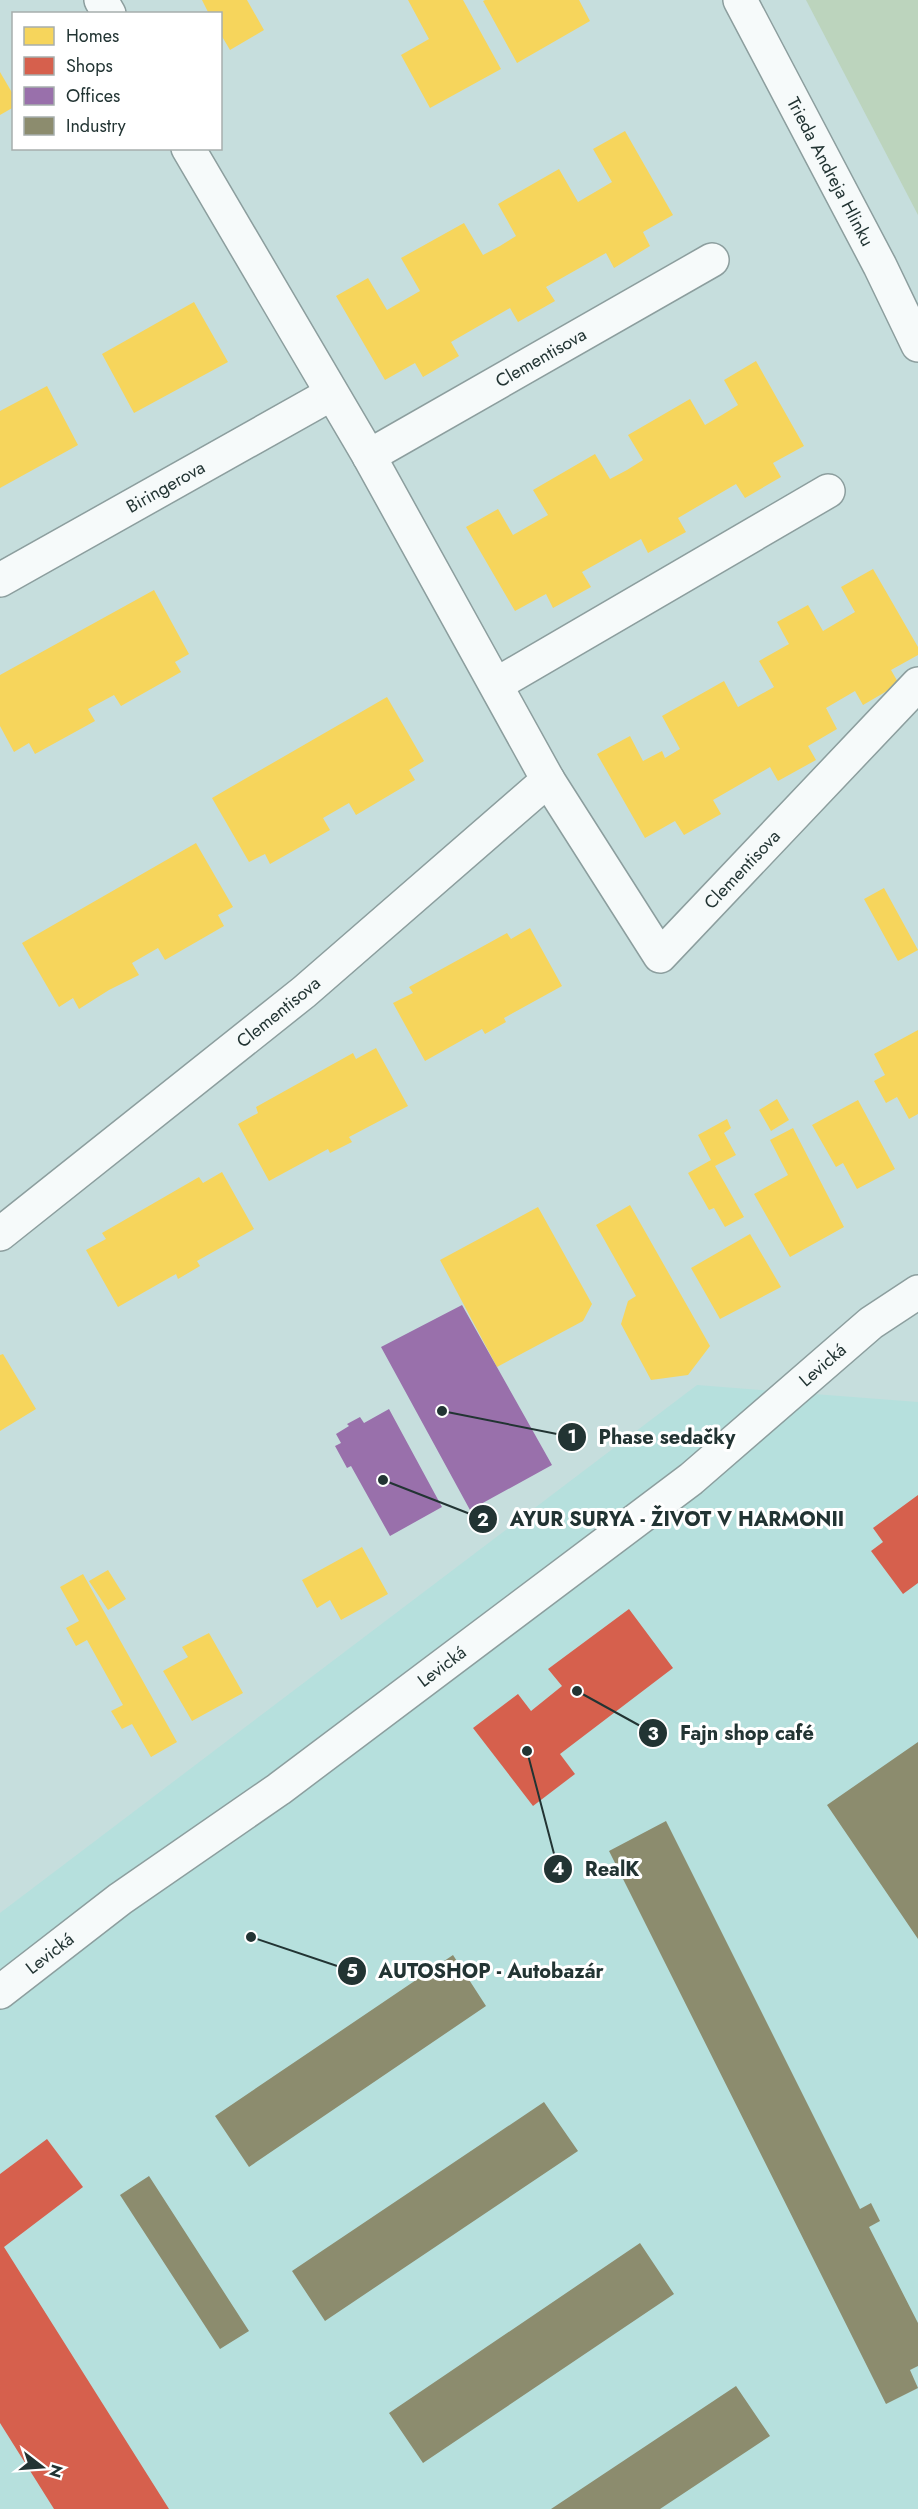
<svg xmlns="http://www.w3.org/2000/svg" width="918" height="2509" font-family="Jost,sans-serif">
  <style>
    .built { fill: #b6e0dd }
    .green { fill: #bcd4bd }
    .homes { fill: #f6d55c }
    .shops { fill: #d6604d }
    .offices { fill: #9970ab }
    .industry { fill: #8c8c6e }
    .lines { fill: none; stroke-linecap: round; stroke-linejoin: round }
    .street-casing { stroke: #8c9e9e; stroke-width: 36 }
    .primary-casing { stroke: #8c9e9e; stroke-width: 36 }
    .street { stroke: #f6fafa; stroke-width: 33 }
    .primary { stroke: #f6fafa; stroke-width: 33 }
    .labels { text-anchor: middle; stroke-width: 6; stroke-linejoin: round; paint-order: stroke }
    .street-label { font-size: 18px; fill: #223433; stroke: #fff }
    .leader { fill: none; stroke: #223433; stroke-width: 2 }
    .callout-dot { fill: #223433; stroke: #fff; stroke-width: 2 }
    .mark-label { font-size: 18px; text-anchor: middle; font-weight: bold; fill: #fff }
    .callout-label { font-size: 20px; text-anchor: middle; font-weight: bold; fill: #223433; stroke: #fff; stroke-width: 6; stroke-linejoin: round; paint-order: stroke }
  </style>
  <rect width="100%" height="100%" fill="#c6dedd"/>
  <path class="built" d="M 697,1385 L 918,1402 L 918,2509 L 0,2509 L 0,1913 Z"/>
  <path class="green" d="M 806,0 L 918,0 L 918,215 Z"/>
  <path class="homes" d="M 202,0 L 247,0 L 264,30 L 230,50 L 220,33 L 220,14 L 209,14 Z
    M 408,0 L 463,0 L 501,69 L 430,108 L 401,55 L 429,39 Z
    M 485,0 L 579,0 L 590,21 L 517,63 L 483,1 Z
    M 0,72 L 14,96 L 14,107 L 0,115 Z
    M 625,131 L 673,215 L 643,232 L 650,246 L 614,268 L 606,253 L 546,287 L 555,301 L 518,322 L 510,308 L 451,342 L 459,356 L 423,377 L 415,363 L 385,380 L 336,296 L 368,278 L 387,310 L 420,291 L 401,258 L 464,223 L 483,255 L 500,246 L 516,236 L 498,204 L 559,169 L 578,202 L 612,182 L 593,149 Z
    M 194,302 L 228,362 L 134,413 L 102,354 Z
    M 756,361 L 804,446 L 773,463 L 781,477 L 745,498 L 736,484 L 678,518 L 686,532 L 648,553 L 641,539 L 582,572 L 591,587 L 553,608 L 546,594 L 515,611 L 466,527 L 498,509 L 513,535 L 548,515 L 533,490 L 595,454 L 610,479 L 627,470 L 643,460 L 628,435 L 690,399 L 705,425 L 722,415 L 738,405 L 724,380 Z
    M 47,386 L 78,445 L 0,488 L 0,411 Z
    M 873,569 L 918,647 L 918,655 L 891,670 L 899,684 L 863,705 L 855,691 L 826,708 L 837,729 L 808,746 L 816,760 L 778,781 L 770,767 L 713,800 L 721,814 L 684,835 L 675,821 L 645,838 L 597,754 L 630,736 L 643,761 L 662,751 L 665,758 L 680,749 L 662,716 L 724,681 L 738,707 L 774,687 L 759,661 L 789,644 L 777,622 L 808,605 L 823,631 L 855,612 L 841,587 Z
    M 154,590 L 189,654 L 175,662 L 181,672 L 121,706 L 114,695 L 88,709 L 95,721 L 35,754 L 29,743 L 14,752 L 0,726 L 0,675 Z
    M 387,697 L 424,761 L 409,770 L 415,780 L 356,815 L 349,803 L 323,818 L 330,830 L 270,864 L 265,854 L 249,862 L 212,798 Z
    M 196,843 L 233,907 L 218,915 L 224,926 L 165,960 L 158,948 L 132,963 L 139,975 L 109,990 L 79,1009 L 73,998 L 59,1007 L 22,943 Z
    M 884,888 L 918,950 L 898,961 L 864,899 Z
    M 530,928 L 562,986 L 504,1018 L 506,1022 L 485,1034 L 482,1029 L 425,1061 L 393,1003 L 413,993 L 409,987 L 507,933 L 511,939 Z
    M 918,1030 L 918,1114 L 909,1119 L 897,1097 L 886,1103 L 874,1081 L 885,1075 L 874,1054 Z
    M 376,1048 L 408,1106 L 349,1137 L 352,1142 L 330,1153 L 328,1149 L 269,1181 L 238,1124 L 258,1113 L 256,1107 L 353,1053 L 356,1059 Z
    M 777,1099 L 789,1120 L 771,1131 L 759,1110 Z
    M 858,1100 L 895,1169 L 857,1189 L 843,1163 L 836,1167 L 812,1125 Z
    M 727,1119 L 731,1128 L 724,1133 L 736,1155 L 715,1166 L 744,1217 L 725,1227 L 714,1208 L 709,1210 L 688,1173 L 711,1160 L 698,1135 Z
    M 793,1128 L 844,1227 L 790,1257 L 754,1194 L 788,1175 L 770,1140 Z
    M 222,1172 L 254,1229 L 197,1261 L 200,1266 L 178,1279 L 176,1274 L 118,1307 L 86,1250 L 106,1239 L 102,1233 L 199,1177 L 203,1183 Z
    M 630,1205 L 710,1346 L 688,1375 L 651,1380 L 621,1324 L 628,1301 L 636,1296 L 596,1225 Z
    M 538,1207 L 592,1304 L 583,1321 L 497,1367 L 440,1260 Z
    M 750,1234 L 781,1287 L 720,1319 L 691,1268 Z
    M 3,1354 L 36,1409 L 0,1431 L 0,1355 Z
    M 362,1547 L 388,1594 L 341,1620 L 330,1600 L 317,1608 L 302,1580 Z
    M 108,1570 L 126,1599 L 108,1610 L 89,1581 Z
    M 83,1574 L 177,1742 L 151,1757 L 132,1724 L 122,1729 L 111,1711 L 123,1705 L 87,1640 L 76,1646 L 66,1628 L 79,1621 L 60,1587 Z
    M 209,1633 L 243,1693 L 192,1721 L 163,1671 L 188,1657 L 182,1647 Z"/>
  <path class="shops" d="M 918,1495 L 918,1583 L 903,1594 L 871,1551 L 883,1542 L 873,1528 Z
    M 629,1609 L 673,1668 L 560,1754 L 575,1774 L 533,1806 L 473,1728 L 518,1694 L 531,1711 L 562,1686 L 548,1669 Z
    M 47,2139 L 83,2187 L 4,2247 L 169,2509 L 54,2509 L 0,2423 L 0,2174 Z"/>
  <path class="offices" d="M 462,1305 L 552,1465 L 470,1510 L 381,1347 Z
    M 389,1409 L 442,1507 L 390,1536 L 351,1466 L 347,1468 L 335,1446 L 341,1443 L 336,1434 L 349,1426 L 347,1424 L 360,1417 L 364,1423 Z"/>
  <path class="industry" d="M 918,1742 L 918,1939 L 827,1805 Z
    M 666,1821 L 860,2209 L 871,2203 L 880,2221 L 869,2227 L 918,2323 L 918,2366 L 910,2370 L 918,2388 L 886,2404 L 609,1851 Z
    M 453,1955 L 486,2006 L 249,2167 L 215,2116 Z
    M 544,2102 L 578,2151 L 325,2321 L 292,2271 Z
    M 149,2176 L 249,2331 L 220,2349 L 120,2195 Z
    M 640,2243 L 674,2294 L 423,2463 L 389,2413 Z
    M 736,2386 L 770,2436 L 660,2509 L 551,2509 Z"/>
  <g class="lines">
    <g class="street-casing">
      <g id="street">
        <path d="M 101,0 L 109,14"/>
        <path id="s1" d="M 369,456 L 712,260"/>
        <path id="s2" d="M 0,580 L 331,394"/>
        <path d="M 497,684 L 828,491"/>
        <path id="s3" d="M 548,780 L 660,956 L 918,684"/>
        <path id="s4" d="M 0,1234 L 304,992 L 548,780 L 369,456 L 188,148"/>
      </g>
    </g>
    <g class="primary-casing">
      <g id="primary">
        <path id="s5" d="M 740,0 L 880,266 L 918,345"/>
        <path id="s6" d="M 0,1992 L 120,1899 L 279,1789 L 691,1479 L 871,1323 L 918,1292"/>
      </g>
    </g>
    <use href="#street" class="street"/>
    <use href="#primary" class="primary"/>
  </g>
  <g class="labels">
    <g class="street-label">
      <text dy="6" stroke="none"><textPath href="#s5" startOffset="194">Trieda Andreja Hlinku</textPath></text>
      <text dy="6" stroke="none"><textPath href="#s1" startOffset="198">Clementisova</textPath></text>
      <text dy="6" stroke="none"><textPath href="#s2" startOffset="190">Biringerova</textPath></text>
      <text dy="6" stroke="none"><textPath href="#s3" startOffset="328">Clementisova</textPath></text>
      <text dy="6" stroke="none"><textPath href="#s4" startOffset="356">Clementisova</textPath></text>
      <text dy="6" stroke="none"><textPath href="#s6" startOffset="1035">Levická</textPath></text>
      <text dy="6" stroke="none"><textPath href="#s6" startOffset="549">Levická</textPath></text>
      <text dy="6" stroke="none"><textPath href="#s6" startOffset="63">Levická</textPath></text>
    </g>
  </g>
  <path class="leader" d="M442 1411L572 1437M383 1480L483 1519M577 1691L653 1733M527 1751L558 1869M251 1937L352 1971"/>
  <g class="callout-dot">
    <circle cx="442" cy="1411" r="6"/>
    <circle cx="383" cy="1480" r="6"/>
    <circle cx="577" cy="1691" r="6"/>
    <circle cx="527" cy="1751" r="6"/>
    <circle cx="251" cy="1937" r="6"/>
    <circle cx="572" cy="1437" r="15"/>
    <circle cx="483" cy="1519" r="15"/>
    <circle cx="653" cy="1733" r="15"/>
    <circle cx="558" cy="1869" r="15"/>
    <circle cx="352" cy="1971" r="15"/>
  </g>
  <g class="mark-label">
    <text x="572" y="1443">1</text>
    <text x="483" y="1526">2</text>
    <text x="653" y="1740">3</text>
    <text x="558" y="1875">4</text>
    <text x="352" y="1977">5</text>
  </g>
  <g class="callout-label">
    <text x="667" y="1444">Phase sedačky</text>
    <text x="677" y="1526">AYUR SURYA - ŽIVOT V HARMONII</text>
    <text x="747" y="1740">Fajn shop café</text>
    <text x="612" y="1876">RealK</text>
    <text x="491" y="1978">AUTOSHOP - Autobazár</text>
  </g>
  <rect x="12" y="12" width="210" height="138" fill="#ffffff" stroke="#a7aead" stroke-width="1.5"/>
  <rect x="24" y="27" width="30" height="18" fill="#f6d55c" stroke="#a7aead" stroke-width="1.5"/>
  <text x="66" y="42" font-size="18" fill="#223433">Homes</text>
  <rect x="24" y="57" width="30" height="18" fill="#d6604d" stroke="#a7aead" stroke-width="1.5"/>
  <text x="66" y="72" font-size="18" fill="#223433">Shops</text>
  <rect x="24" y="87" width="30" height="18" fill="#9970ab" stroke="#a7aead" stroke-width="1.5"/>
  <text x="66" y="102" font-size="18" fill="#223433">Offices</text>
  <rect x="24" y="117" width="30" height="18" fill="#8c8c6e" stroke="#a7aead" stroke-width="1.5"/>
  <text x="66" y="132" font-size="18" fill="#223433">Industry</text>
  <g transform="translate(42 2467) rotate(107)" stroke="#ffffff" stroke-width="4.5" paint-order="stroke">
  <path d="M0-4.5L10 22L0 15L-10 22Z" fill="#223433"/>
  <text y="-9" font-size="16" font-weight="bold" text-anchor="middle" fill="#223433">N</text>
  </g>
</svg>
